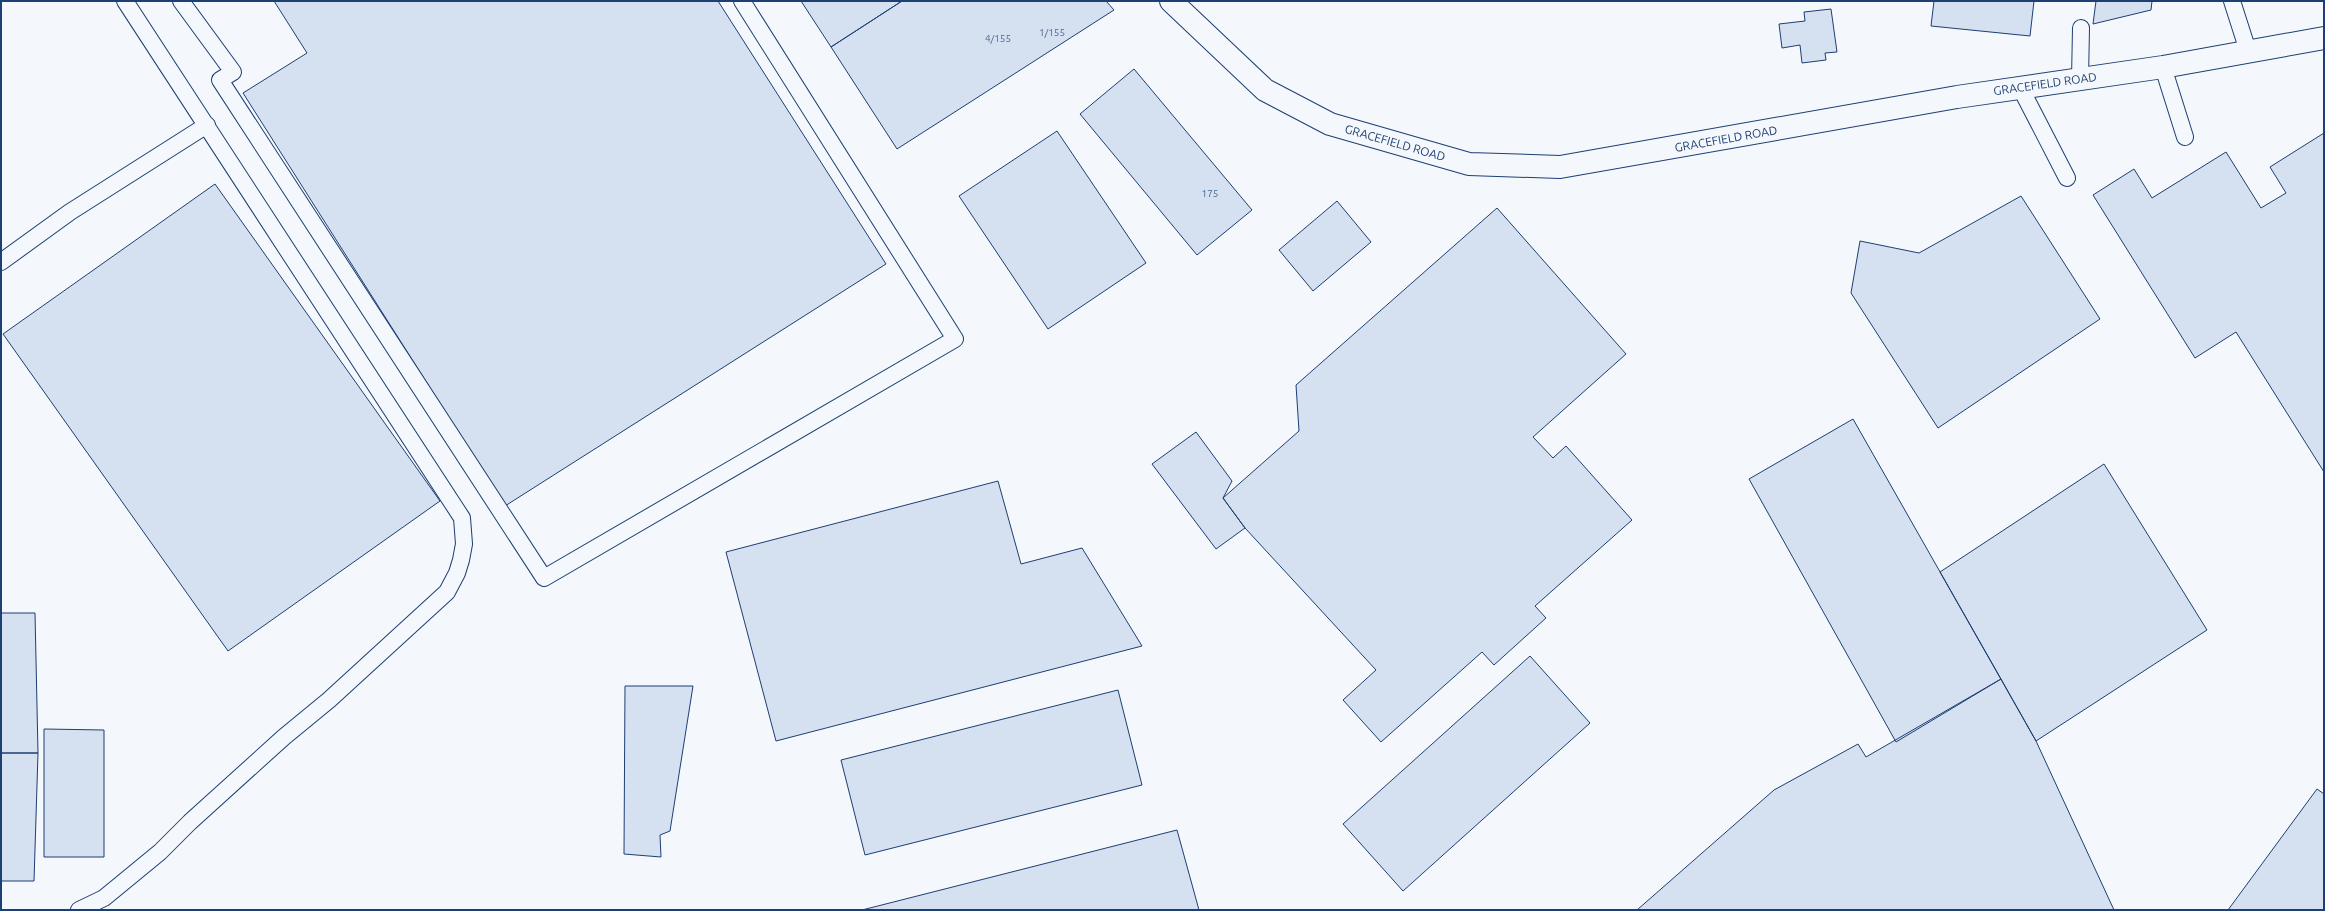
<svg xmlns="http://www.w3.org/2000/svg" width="2325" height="911" font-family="Ubuntu,sans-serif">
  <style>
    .building { fill: #d5e0f0; stroke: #1d3f73 }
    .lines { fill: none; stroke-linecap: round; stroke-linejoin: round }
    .service-casing { stroke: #1d3f73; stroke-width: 18 }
    .minor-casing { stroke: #1d3f73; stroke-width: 24 }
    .service { stroke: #f4f7fb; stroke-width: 16 }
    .minor { stroke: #f4f7fb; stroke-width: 22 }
    .labels { text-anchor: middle; stroke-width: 3; stroke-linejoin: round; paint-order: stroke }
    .number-label { font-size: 10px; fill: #4b6792 }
    .street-label { font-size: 12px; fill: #1d3f73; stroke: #f4f7fb }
  </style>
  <rect width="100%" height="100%" fill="#f4f7fb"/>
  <path class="building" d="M 274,1 L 718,1 L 886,264 L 505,506 L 243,93 L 307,53 Z
    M 801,1 L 902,1 L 831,47 Z
    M 902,1 L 1106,1 L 1114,10 L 897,149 L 831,47 Z
    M 1934,1 L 2034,1 L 2030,36 L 1931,26 Z
    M 2096,1 L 2152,1 L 2151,10 L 2093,24 Z
    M 1831,9 L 1837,52 L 1825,53 L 1826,60 L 1802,63 L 1800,45 L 1782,48 L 1779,24 L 1805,21 L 1804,12 Z
    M 1134,69 L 1252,210 L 1197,255 L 1080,114 Z
    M 1057,131 L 1146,263 L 1048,329 L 959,196 Z
    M 2324,133 L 2324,472 L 2236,332 L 2195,358 L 2093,195 L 2134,169 L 2152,198 L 2226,152 L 2261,208 L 2286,193 L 2270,167 Z
    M 215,184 L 440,501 L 228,651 L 3,334 Z
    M 2021,196 L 2100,319 L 1938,428 L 1851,293 L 1860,241 L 1919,253 Z
    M 1337,201 L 1371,242 L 1313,291 L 1279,250 Z
    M 1497,208 L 1626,354 L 1533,437 L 1553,458 L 1566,446 L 1632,520 L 1535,606 L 1546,618 L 1494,665 L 1482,652 L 1381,742 L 1343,700 L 1376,670 L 1245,528 L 1223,498 L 1299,431 L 1296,385 Z
    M 1853,419 L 2001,679 L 1896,742 L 1749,479 Z
    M 1196,432 L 1232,481 L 1223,498 L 1245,528 L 1216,549 L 1152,464 Z
    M 2104,464 L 2207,630 L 2036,741 L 1940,572 Z
    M 998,481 L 1021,564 L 1082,548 L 1142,646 L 776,741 L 726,552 Z
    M 1,613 L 35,613 L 38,753 L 1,753 Z
    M 1530,656 L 1590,723 L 1403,891 L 1343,824 Z
    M 2001,679 L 2036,741 L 2114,910 L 1637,910 L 1774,790 L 1858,744 L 1866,757 Z
    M 625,686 L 693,686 L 670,831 L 660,835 L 661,857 L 624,854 Z
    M 1118,690 L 1142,785 L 865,855 L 841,760 Z
    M 44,729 L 104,730 L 104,857 L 44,857 Z
    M 1,753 L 38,753 L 34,881 L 1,881 Z
    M 2317,789 L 2324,794 L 2324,910 L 2228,910 Z
    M 1177,830 L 1199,910 L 862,910 Z"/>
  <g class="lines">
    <g class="service-casing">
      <path id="service" d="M 181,1 L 233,72 L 220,80 L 544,578 L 955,339 L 742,1
        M 2232,1 L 2248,51
        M 2163,67 L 2185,137
        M 2080,79 L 2081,28
        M 2020,87 L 2067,178
        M 1,262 L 70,212 L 207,125
        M 79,910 L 104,898 L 160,852 L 190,822 L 284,737 L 329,700 L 447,592 L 457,573 L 461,560 L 464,544 L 462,518 L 125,1"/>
    </g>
    <g class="minor-casing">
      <path id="minor" d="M 1171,1 L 1265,90 L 1330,124 L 1469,164 L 1560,167 L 1957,97 L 2163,67 L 2324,38"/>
    </g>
    <use href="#service" class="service"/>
    <use href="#minor" class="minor"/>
  </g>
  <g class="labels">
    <g class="number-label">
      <text x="1052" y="36">1/155</text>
      <text x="998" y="42">4/155</text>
      <text x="1210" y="197">175</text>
    </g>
    <g class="street-label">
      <text transform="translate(2045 84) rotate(-8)" y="4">GRACEFIELD ROAD</text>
      <text transform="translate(1726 139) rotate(-10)" y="4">GRACEFIELD ROAD</text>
      <text transform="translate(1395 143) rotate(16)" y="4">GRACEFIELD ROAD</text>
    </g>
  </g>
  <rect width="2325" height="911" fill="none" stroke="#1d3f73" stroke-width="4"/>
</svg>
